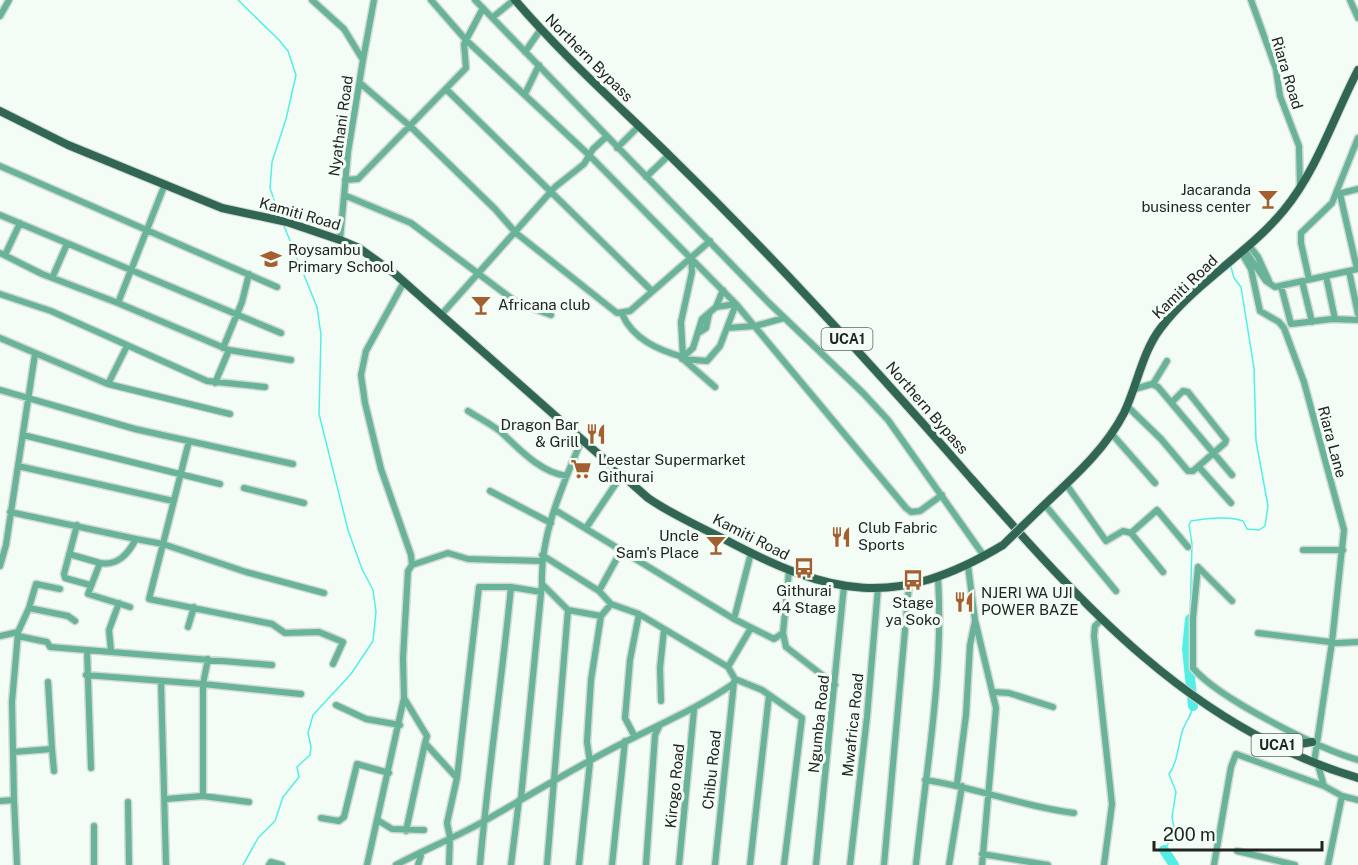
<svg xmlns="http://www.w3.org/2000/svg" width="1358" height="865" font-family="'Public Sans',sans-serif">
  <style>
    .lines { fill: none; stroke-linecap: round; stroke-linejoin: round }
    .stream { stroke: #53efe5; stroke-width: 1.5 }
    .river { stroke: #53efe5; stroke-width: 10 }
    .minor-casing { stroke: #d1dad3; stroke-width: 9 }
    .major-casing { stroke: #d1dad3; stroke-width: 10 }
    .minor { stroke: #68b399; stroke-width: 6 }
    .major { stroke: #316654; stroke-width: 8 }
    .major-bridge-casing { stroke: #d1dad3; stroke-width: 10; stroke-linecap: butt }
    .major-bridge { stroke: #316654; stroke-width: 8 }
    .labels { text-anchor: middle; stroke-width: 6; stroke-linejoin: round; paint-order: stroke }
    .shield { fill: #f3fdf5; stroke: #606661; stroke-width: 1.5 }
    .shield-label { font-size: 14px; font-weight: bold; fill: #212522 }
    .street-label { font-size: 15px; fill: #212522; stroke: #f3fdf5 }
    .poi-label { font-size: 15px; fill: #212522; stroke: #f3fdf5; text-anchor: start }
  </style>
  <rect width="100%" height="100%" fill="#f3fdf5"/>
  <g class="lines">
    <path class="stream" d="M 238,0 L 279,40 L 288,51 L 296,75 L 286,119 L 272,162 L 270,188 L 279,215
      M 1190,618 L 1192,544 L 1189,525 L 1191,521 C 1206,518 1230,516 1243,521 L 1247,529 L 1259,530 L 1265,526 L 1268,506 L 1256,441 L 1254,368 L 1241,287 L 1234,278 L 1231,267
      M 1164,850 L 1175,833 L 1172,817 L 1176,792 L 1169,774 C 1178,761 1178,746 1182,732 C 1185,722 1191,717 1193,706
      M 243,865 L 258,838 L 275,821 L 283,797 L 299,777 L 297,767 L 310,755 L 311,747 L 308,733 L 313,715 L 351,674 L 373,641 L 376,612 L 373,590 L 362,569 L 348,530 L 319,414 L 321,335 L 317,307 L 284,226
      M 1174,865 L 1175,865"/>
    <path class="river" d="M 1190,619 L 1187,649 L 1193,706
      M 1164,850 L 1174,865"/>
    <g class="minor-casing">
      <path id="minor" d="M 312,0 L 344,29 L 363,60 L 348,152 L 340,240
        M 431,0 L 466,40 L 589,155 L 736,304 L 906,508 L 911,512 L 920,511 L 942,495
        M 475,0 L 769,303 L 863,393 L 888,420 L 984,556
        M 1251,0 L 1276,69 L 1280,96 L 1299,146 L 1300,188
        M 1350,0 L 1358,18
        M 0,16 L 9,0
        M 493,17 L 514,0
        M 525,52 L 541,29
        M 363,60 L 374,0
        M 360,83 L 411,127 L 495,209 L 516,233 L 617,313 L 630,311 L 710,241
        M 447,90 L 652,291
        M 525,94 L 539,65
        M 617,148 L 639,126
        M 0,166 L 277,287
        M 646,177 L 669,155
        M 345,180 L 358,179 L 466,68 L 464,44 L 483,8
        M 1338,194 L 1358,189
        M 1340,194 L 1357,269
        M 344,195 L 411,223 L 516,302 L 551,315
        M 0,215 L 281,333
        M 1249,245 L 1258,257 L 1269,281
        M 1244,249 L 1266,281 L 1275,287 L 1358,269
        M 1241,252 L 1251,269 L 1260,311 L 1279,322 L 1284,328 L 1304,382 L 1344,530 L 1332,642 L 1314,763
        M 0,253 L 42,274 L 118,303 L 165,184
        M 5,255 L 20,223
        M 1349,271 L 1358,314
        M 53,276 L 67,244
        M 1326,276 L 1335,319
        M 1309,279 L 1301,243 L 1301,233 L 1332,203 L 1358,138
        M 1302,281 L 1312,322
        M 1281,286 L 1291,324 L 1332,319 L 1358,320
        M 0,294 L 51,311 L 207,381 L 265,387
        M 118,303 L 229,350 L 291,360
        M 716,307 L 736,304
        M 622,314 C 633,339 658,350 683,357 L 682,359 L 707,361 L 720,346 L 736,304
        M 441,315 L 555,187 L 584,164 L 593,149 L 606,137
        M 727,328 L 755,326 L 784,318
        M 700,332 L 706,328 L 709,314
        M 0,338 L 108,384 L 230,414
        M 223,348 L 242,302 L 249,274
        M 683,357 L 681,322 L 692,272 L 691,258
        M 683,357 L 693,348 L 702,319 L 716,307 L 723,290
        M 683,359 L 715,387
        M 215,383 L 229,350
        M 108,384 L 127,346
        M 1153,384 L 1167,361
        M 1135,389 L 1152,384 L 1158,387 L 1232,475
        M 0,390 L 135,429 L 293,464
        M 1127,406 L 1161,439 L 1188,471 L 1193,471 L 1225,443 L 1226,440 L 1188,392 L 1183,391 L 1172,402
        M 468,411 C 479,418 491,424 501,432 C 519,449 541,473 567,476
        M 1111,433 L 1155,483
        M 23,435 L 220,484
        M 189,441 L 163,544 L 246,572 L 324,593
        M 18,466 L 173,501
        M 1199,467 L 1231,503
        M 1066,484 L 1106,541 L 1123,531 L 1131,533 L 1163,572
        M 244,488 L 304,503
        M 490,491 L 551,523
        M 1045,505 L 1116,591
        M 555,510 L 734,619 L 774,639 L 783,633
        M 10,512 L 136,539
        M 77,525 L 64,574 L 65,578 L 90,585
        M 586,528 L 621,476
        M 1131,533 L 1157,510 L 1188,547
        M 1303,550 L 1343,550
        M 69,554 L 100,563
        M 542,555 L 599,591 L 611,604 L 639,614 L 728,667
        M 412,565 L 448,553 L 468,559 L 541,561
        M 0,566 L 6,545 L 35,354
        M 968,566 L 975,620 L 996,708 L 982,865
        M 789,571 L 783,633 L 786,647 L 835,685
        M 542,584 L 568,610 L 547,865
        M 599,591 L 622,549
        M 1232,601 L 1198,567 L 1193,618 L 1193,668 C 1219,699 1318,748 1358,760
        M 130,607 L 88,594 L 100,563 C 118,566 128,554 136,539 L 163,544 L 149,599 L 272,624 L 285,633 L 319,632 L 343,642 L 333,664
        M 29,608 L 36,584 L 60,589
        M 568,610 L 601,616
        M 734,619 L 751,553
        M 1101,620 L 1095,626 L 1094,636 L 1112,804 L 1104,865
        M 188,627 L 194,607
        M 751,628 L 728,667 L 735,679 L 762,690 L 802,718 L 784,865
        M 1258,633 L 1338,643 L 1358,642
        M 0,636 L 18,632 L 29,608 L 68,616 L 75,621
        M 18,636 L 47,642 L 50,647 L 272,665
        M 87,650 L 91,768
        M 111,651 L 109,630 L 119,603
        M 208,659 L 203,684 L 301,694
        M 86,675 L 203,684 L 203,796
        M 161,681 L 166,865
        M 48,682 L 52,749
        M 994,692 L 1009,693 L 1053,707
        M 404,698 L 427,736 L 425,743 L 457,778
        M 661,701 L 660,668 L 664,630
        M 336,705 L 366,719 L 400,725
        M 635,737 L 625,718 L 630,660 L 639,614
        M 13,752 L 12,702 L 18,633
        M 1318,765 L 1324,786 L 1342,796 L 1358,800
        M 925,780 C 976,787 1023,807 1074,813
        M 957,784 L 966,715 L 970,645 L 975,621
        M 521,798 L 542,584 C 540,534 563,485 582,439
        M 166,799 L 203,796 L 249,802
        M 14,800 L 13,752 L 52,749 L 54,771
        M 0,801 L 14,800 L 17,865
        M 128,802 L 129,865
        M 321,818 L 339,821 L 344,817 L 357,764 L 389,773
        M 379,821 L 392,829 L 424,830
        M 94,826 L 94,865
        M 406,831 L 425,743
        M 1237,851 L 1295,865
        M 982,854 L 1048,865
        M 269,865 L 271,862 L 282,865
        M 367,865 L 404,698 L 403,658 L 408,571 L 412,565 L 411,555 L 381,469 L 365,403 L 361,375 L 366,351 L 404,282
        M 396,865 C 425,849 457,837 486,820 C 532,794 577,766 625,742 C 662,723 698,708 733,684
        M 418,865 L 422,852
        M 449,865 L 450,837 L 447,823 L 457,778 L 479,587 L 511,587 L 541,592
        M 480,865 C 488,772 502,680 511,587
        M 511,865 L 519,800
        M 579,865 L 590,762 L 587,742 L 591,680 L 601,616 L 611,604
        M 612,865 L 625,741
        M 646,865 L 655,735 L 659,727
        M 679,865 L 694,710
        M 715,865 L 734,682
        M 750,865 L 769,695
        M 816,865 L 844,586
        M 850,865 L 867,717 L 878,588
        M 884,865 L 909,585
        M 916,865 C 926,770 944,674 938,578
        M 949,865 L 962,786
        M 1214,865 L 1231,767 L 1236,754 L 1324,786
        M 1328,865 L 1342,796"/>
    </g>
    <g class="major-casing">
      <path id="major" d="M 515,0 C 563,56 618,105 671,157 C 711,196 750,236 789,277 C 850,342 910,408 969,476 C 1080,602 1190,728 1358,778
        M 0,111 L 68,145 L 222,208 L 287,222 L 340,240 L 359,248 L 394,273 L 648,498 C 671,514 698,526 724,539 C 831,596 895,610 1003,545
        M 1038,511 C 1069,481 1104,452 1124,413 C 1137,386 1142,353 1160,329 C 1194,283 1248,254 1284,210 C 1317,170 1334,116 1358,70
        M 1281,747 L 1312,742"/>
    </g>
    <use href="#minor" class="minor"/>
    <use href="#major" class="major"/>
    <g class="major-bridge-casing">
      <path id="major-bridge" d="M 1003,545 L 1038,511"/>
    </g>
    <use href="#major-bridge" class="major-bridge"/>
  </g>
  <defs>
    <g id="bar-bare" transform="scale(1.62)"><path d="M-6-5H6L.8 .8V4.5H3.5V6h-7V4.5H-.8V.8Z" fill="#a35f30" stroke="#f3fdf5" stroke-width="2.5" paint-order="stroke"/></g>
    <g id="school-bare" transform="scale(1.62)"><path d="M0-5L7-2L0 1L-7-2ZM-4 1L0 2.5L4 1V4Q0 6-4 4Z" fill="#a35f30" stroke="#f3fdf5" stroke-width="2.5" paint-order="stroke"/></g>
    <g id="restaurant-bare" transform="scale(1.62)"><path d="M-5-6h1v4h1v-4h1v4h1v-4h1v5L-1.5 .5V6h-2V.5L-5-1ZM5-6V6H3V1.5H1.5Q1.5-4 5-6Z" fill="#a35f30" stroke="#f3fdf5" stroke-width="2.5" paint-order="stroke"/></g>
    <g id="supermarket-bare" transform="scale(1.62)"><path d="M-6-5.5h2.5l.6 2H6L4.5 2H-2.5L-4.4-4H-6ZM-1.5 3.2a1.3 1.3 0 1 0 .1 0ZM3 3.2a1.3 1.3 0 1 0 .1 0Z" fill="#a35f30" stroke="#f3fdf5" stroke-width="2.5" paint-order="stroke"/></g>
    <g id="bus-bare" transform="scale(1.62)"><path d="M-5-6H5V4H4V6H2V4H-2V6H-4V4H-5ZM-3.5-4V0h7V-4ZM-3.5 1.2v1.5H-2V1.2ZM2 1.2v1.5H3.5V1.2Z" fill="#a35f30" stroke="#f3fdf5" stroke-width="2.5" paint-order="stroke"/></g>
  </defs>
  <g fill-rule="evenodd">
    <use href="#bar-bare" x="1268" y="199"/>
    <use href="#school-bare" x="271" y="259"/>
    <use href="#bar-bare" x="481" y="305"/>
    <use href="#restaurant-bare" x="596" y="434"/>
    <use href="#supermarket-bare" x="581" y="469"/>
    <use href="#restaurant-bare" x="841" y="537"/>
    <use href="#bar-bare" x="716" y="545"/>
    <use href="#bus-bare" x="804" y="568"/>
    <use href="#bus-bare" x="913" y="580"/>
    <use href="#restaurant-bare" x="964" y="602"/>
  </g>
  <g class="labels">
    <g class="shield">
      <rect x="821.5" y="328" width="51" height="22" rx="4.5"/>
      <rect x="1251.5" y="734" width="51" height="22" rx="4.5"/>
    </g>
    <g class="shield-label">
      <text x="847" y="344">UCA1</text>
      <text x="1277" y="750">UCA1</text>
    </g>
    <g class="street-label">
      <text transform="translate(589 58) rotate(45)" y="5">Northern Bypass</text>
      <text transform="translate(1287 73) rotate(73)" y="5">Riara Road</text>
      <text transform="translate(341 126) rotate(-82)" y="5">Nyathani Road</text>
      <text transform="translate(300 214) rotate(16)" y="5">Kamiti Road</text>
      <text transform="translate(1185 287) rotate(-44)" y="5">Kamiti Road</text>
      <text transform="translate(927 408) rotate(49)" y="5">Northern Bypass</text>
      <text transform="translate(1332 442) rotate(75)" y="5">Riara Lane</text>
      <text transform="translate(751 537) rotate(27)" y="5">Kamiti Road</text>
      <text transform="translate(819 724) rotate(-84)" y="5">Ngumba Road</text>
      <text transform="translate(853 725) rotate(-84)" y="5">Mwafrica Road</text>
      <text transform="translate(712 770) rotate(-84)" y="5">Chibu Road</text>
      <text transform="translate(675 786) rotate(-84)" y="5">Kirogo Road</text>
    </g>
    <g class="poi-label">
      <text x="1251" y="195" text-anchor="end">Jacaranda<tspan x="1251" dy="17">business center</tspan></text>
      <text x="288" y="255">Roysambu<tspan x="288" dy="17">Primary School</tspan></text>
      <text x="498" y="310">Africana club</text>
      <text x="579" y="430" text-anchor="end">Dragon Bar<tspan x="579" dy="17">&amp; Grill</tspan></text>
      <text x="598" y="465">Leestar Supermarket<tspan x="598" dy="17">Githurai</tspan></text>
      <text x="858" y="533">Club Fabric<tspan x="858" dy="17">Sports</tspan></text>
      <text x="699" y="541" text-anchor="end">Uncle<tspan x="699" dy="17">Sam's Place</tspan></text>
      <text x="804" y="596" text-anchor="middle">Githurai<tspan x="804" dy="17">44 Stage</tspan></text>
      <text x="981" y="598">NJERI WA UJI<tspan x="981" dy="17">POWER BAZE</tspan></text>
      <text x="913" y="608" text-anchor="middle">Stage<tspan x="913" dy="17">ya Soko</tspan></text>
    </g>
  </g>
  <path d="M1154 841v9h168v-9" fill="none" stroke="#212522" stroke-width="3"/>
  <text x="1163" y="841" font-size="18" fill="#212522" stroke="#f3fdf5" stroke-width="4.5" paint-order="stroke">200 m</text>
</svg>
